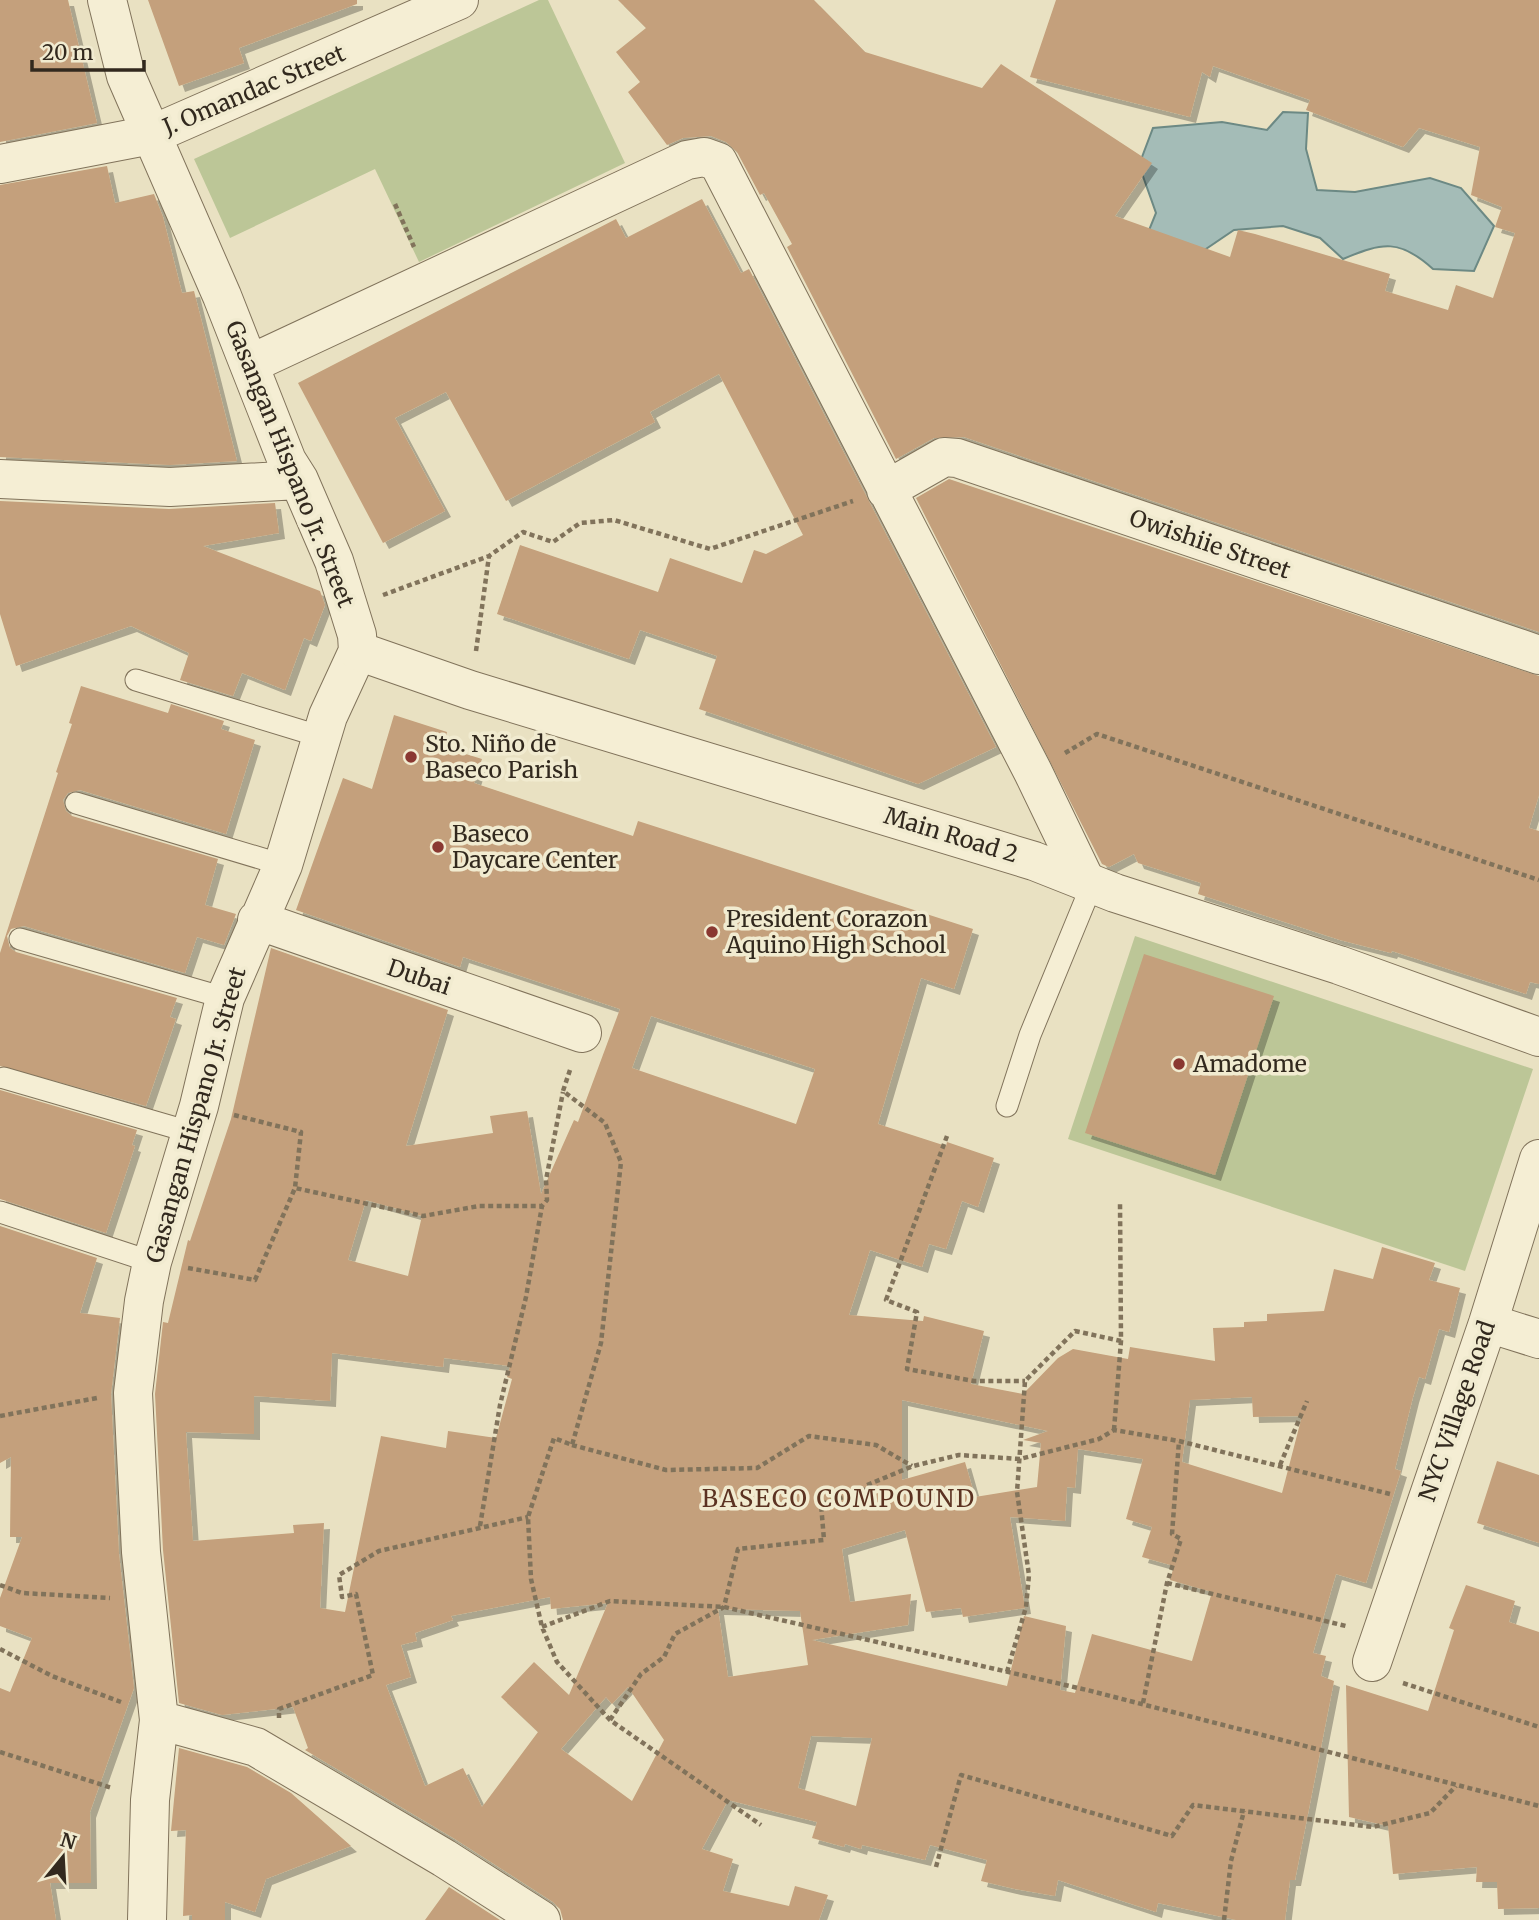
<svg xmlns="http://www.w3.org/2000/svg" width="1539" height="1920" font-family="Merriweather,serif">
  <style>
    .green { fill: #bcc697 }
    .water { fill: #a4bcb7; stroke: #6c8984; stroke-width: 2 }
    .building { fill: #c4a07b; fill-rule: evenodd; filter: url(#shadow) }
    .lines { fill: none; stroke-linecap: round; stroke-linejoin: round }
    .service-casing { stroke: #81735b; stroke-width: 23 }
    .minor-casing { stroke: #81735b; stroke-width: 40 }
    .tertiary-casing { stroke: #81735b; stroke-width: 40 }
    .path { stroke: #81735b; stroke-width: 4.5; stroke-dasharray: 5 3.5; stroke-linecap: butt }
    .service { stroke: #f5eed4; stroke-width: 21 }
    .minor { stroke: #f5eed4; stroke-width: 38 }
    .tertiary { stroke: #f5eed4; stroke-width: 38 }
    .poi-dot { fill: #8a3831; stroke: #f1ebd0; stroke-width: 2.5 }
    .labels { text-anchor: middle; stroke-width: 7; stroke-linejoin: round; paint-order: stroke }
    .street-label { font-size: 23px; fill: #32291e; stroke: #f1ebd0 }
    .poi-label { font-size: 23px; fill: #32291e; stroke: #f1ebd0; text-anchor: start }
    .neighbourhood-label { font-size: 24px; letter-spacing: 2px; fill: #5b3221; stroke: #f1ebd0 }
  </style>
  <defs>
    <filter id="shadow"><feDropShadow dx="6" dy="6" stdDeviation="0" flood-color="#0004"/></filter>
  </defs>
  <rect width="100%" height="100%" fill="#e9e1c2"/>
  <path class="green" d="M 539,0 L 548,0 L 625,163 L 419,262 L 375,169 L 230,238 L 194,159 Z
    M 1135,936 L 1533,1069 L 1465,1271 L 1068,1139 Z"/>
  <path class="water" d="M 1283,112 L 1308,113 L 1306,149 L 1317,190 L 1355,192 L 1430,178 L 1461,188 L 1494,226 L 1474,271 L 1433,269 C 1400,239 1383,242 1343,259 L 1320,238 L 1283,226 L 1234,230 L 1197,255 L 1145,240 L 1156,213 L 1139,165 L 1153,128 L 1222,122 L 1267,130 Z"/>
  <path class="building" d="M 0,0 L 68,0 L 97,123 L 0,142 Z
    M 148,0 L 357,0 L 357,4 L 239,48 L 244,63 L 179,86 Z
    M 618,0 L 814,0 L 865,52 L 982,88 L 1001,64 L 1152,163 L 1115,216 L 1230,257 L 1238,230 L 1255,234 L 1390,274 L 1385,291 L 1448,310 L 1456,285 L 1493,298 L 1515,233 L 1495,227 L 1502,207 L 1471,195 L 1480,147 L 1419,128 L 1403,147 L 1306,110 L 1310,100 L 1213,66 L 1210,77 L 1202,72 L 1190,117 L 1030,77 L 1056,0 L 1539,0 L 1539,632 L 964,437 L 934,438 L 896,459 L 787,247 L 792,244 L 764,193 L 760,195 L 737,152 L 726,142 L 711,136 L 683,138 L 667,145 L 628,92 L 640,82 L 616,52 L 646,28 Z
    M 107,166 L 115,203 L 154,194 L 163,217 L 182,293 L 194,291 L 237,461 L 170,465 L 0,457 L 0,185 Z
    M 702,199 L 741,273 L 749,269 L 996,747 L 918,784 L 699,709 L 717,656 L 640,630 L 629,659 L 497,614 L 520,545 L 658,592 L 670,558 L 742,583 L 754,550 L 766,554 L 803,535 L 719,374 L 650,412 L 655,422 L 506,501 L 446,392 L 395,418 L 445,511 L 383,543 L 298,383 L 616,219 L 626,238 Z
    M 949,479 L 1539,676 L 1539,795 L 1529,828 L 1539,831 L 1539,984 L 1530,982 L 1526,994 L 1392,951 L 1391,953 L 1340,940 L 1198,894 L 1201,883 L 1138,863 L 1134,854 L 1109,867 L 1102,864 L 916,498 Z
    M 0,501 L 169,509 L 275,503 L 279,533 L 203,546 L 320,591 L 325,605 L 311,641 L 304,638 L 285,690 L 242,673 L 233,696 L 180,680 L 189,653 L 131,626 L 16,666 L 0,614 Z
    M 81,686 L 168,713 L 171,704 L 224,721 L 221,729 L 255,740 L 226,834 L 80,790 L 68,793 L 63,800 L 66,811 L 72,816 L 218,859 L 205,905 L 236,914 L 224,945 L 197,937 L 185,973 L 24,926 L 11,929 L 7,936 L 10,948 L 16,952 L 177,998 L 170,1017 L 176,1019 L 146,1106 L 0,1066 L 0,953 L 58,773 L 56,772 L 72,724 L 69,723 Z
    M 394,715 L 447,732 L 443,747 L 482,759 L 474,783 L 633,836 L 638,821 L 973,929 L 954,989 L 921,978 L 878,1124 L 946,1146 L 947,1142 L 994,1158 L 978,1207 L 962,1201 L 946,1249 L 929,1244 L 922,1267 L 870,1250 L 849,1315 L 923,1321 L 924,1316 L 984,1331 L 971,1384 L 1023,1394 L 1058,1358 L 1073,1349 L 1128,1359 L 1130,1347 L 1215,1361 L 1213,1328 L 1244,1327 L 1244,1322 L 1267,1321 L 1267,1314 L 1324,1311 L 1334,1269 L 1373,1279 L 1382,1247 L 1435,1263 L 1429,1280 L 1460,1288 L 1449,1332 L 1439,1329 L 1425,1379 L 1419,1377 L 1413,1397 L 1395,1469 L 1401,1471 L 1366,1583 L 1336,1574 L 1313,1653 L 1326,1656 L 1321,1676 L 1334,1681 L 1295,1880 L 1290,1880 L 1285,1920 L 1236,1920 L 1158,1903 L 1156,1912 L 1058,1880 L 1055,1896 L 1015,1889 L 981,1881 L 987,1860 L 930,1845 L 925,1860 L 862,1845 L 861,1849 L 845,1844 L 844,1847 L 812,1838 L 817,1822 L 728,1800 L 702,1849 L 733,1859 L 723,1891 L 789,1906 L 795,1886 L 828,1895 L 819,1920 L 563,1920 L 560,1909 L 553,1902 L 455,1839 L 305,1750 L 308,1748 L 293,1707 L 222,1715 L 179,1703 L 163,1550 L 155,1394 L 163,1322 L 168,1323 L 188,1240 L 190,1241 L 231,1119 L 271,948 L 448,1010 L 406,1146 L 493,1133 L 490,1116 L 527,1111 L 541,1194 L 574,1120 L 578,1122 L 620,1009 L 463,957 L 460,967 L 296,910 L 343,778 L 372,789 ZM 651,1016 L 815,1069 L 796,1124 L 632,1068 ZM 366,1200 L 422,1216 L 408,1276 L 348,1260 ZM 332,1353 L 443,1367 L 444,1358 L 510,1366 L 507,1377 L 512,1379 L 496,1438 L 448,1431 L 446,1448 L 381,1436 L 345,1612 L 320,1608 L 324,1523 L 293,1525 L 294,1533 L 193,1541 L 186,1432 L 254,1434 L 254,1396 L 330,1401 ZM 1252,1397 L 1253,1417 L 1302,1416 L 1282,1493 L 1182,1462 L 1190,1400 ZM 902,1400 L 1048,1431 L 1023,1440 L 1041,1443 L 1037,1487 L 975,1497 L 965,1462 L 902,1480 ZM 1078,1449 L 1143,1459 L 1126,1519 L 1152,1527 L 1142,1557 L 1174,1566 L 1170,1580 L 1212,1592 L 1192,1661 L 1092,1634 L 1075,1693 L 1060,1690 L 1066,1626 L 1024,1616 L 1007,1686 L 812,1640 L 908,1625 L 911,1594 L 850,1602 L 842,1549 L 905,1530 L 926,1612 L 961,1608 L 963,1617 L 1025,1608 L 1010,1517 L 1065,1521 L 1067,1487 L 1075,1488 ZM 550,1597 L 551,1609 L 608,1603 L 569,1695 L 534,1662 L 501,1697 L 538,1732 L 482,1807 L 463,1768 L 425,1786 L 386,1685 L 411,1677 L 401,1645 L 417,1641 L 415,1633 L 453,1620 L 451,1616 ZM 718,1609 L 800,1611 L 808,1665 L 728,1677 ZM 628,1687 L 664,1740 L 632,1801 L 561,1749 L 606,1697 L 612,1704 ZM 811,1736 L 872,1738 L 856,1806 L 798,1788 Z
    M 1144,954 L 1274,996 L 1215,1175 L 1085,1133 Z
    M 0,1090 L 137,1130 L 132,1145 L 135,1146 L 106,1233 L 0,1199 Z
    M 0,1226 L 97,1258 L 80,1313 L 120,1318 L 111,1394 L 119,1554 L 134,1688 L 90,1812 L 91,1883 L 50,1883 L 56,1920 L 0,1920 L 0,1688 L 10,1692 L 32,1638 L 0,1626 L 0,1598 L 22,1537 L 10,1537 L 11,1457 L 0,1463 Z
    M 1497,1461 L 1539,1475 L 1539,1543 L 1477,1523 Z
    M 1466,1585 L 1515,1601 L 1509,1622 L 1539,1632 L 1539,1908 L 1498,1909 L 1497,1882 L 1476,1882 L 1477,1867 L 1393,1874 L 1388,1826 L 1349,1817 L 1346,1685 L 1428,1711 L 1454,1630 L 1449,1628 Z
    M 179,1748 L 247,1767 L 291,1793 L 351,1846 L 266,1879 L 255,1912 L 225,1902 L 225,1920 L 192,1920 L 192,1915 L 183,1916 L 186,1830 L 171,1831 Z
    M 449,1887 L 500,1920 L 425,1920 Z"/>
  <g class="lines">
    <g class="service-casing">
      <path id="service" d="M 136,680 L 322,737
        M 76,803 L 283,865
        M 20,939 L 225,998
        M 4,1078 L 190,1132
        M 1007,1106 L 1030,1035 L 1088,894 L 1086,882
        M 0,1212 L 152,1262"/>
    </g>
    <g class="minor-casing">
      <path id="minor" d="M 107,0 L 126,76 L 222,296 L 287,461 L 299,480 L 334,561 L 357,635 L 358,651 L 328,716 L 283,865 L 225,998 L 199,1106 L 152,1262 L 144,1301 L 133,1393 L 141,1552 L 159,1720 L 150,1800 L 147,1920
        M 0,164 L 151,135 L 459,0
        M 250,364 L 687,160 L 704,157 L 718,162 L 1033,772 L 1086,882
        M 0,479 L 170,487 L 299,480
        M 886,490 L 944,457 L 957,458 L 1539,655
        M 257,920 L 582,1033
        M 1488,1323 L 1539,1339
        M 1372,1662 L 1488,1323 L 1539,1159
        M 159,1720 L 256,1747 L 444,1858 L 541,1920"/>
    </g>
    <g class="tertiary-casing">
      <path id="tertiary" d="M 358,651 L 470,690 L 1034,861 L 1115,893 L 1339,965 L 1539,1037"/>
    </g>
    <path class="path" d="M 395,204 L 414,247
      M 383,595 L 489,556 L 523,532 L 553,542 L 580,523 L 614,520 L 710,549 L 853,501
      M 476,651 L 489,556
      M 1065,753 L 1097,734 L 1539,880
      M 570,1070 L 563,1091 L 605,1123 L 621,1162 L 601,1343 L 572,1445 L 554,1438 L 528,1517 L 531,1579 L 542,1627 L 557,1662 L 610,1720 L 761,1825
      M 234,1115 L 301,1132 L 295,1188
      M 947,1136 L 886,1300 L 917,1312 L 907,1369 L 974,1381 L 1025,1381
      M 188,1268 L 255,1280 L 295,1188 L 423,1216 L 479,1206 L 542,1206
      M 0,1416 L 97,1398
      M 1114,1430 L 1121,1341 L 1120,1202
      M 572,1445 L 666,1470 L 757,1468 L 809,1436 L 876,1445 L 912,1466
      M 1280,1465 L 1307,1401
      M 480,1526 L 500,1405 L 526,1297 L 542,1206 L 547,1200 L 546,1180 L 563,1092
      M 1167,1583 L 1346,1626
      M 0,1585 L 22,1593 L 110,1598
      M 542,1627 L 610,1601 L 724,1607 L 1087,1690 L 1539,1806
      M 0,1649 L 52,1676 L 121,1702
      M 1007,1672 L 1026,1607 L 1029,1575 L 1017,1492 L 1025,1381 L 1075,1331 L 1121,1341
      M 1403,1683 L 1539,1727
      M 1143,1703 L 1167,1583 L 1181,1539 L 1172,1534 L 1179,1441
      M 279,1718 L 279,1709 L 373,1675 L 356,1594 L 342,1597 L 339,1575 L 379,1551 L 528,1517
      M 610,1720 L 641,1674 L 664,1657 L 675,1634 L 724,1607 L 738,1549 L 824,1540 L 821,1504 L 864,1491 L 867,1485 L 913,1466 L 959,1455 L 1020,1459 L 1099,1439 L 1114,1430 L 1179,1441 L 1390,1494
      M 0,1752 L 112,1788
      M 936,1867 L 961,1775 L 1172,1836 L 1193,1805 L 1373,1827 L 1430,1813 L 1456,1786
      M 1224,1920 L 1231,1861 L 1244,1811"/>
    <use href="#service" class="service"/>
    <use href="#minor" class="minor"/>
    <use href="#tertiary" class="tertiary"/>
  </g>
  <g class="poi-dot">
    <circle cx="411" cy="757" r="7"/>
    <circle cx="438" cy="847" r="7"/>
    <circle cx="712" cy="932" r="7"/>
    <circle cx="1179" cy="1064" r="7"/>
  </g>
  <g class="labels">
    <g class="street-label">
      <text transform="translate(254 90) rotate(-23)" y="8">J. Omandac Street</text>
      <text transform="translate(290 464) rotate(68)" y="8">Gasangan Hispano Jr. Street</text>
      <text transform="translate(1210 544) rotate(19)" y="8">Owishiie Street</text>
      <text transform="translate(951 835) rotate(17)" y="8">Main Road 2</text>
      <text transform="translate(419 977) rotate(19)" y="8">Dubai</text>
      <text transform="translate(196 1115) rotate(-74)" y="8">Gasangan Hispano Jr. Street</text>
      <text transform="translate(1457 1411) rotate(-71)" y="8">NYC Village Road</text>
    </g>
    <g class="poi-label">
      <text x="425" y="752">Sto. Niño de<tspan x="425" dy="26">Baseco Parish</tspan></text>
      <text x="452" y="842">Baseco<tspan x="452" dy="26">Daycare Center</tspan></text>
      <text x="726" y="927">President Corazon<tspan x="726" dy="26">Aquino High School</tspan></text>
      <text x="1193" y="1072">Amadome</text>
    </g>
    <g class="neighbourhood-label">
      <text x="839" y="1507">BASECO COMPOUND</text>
    </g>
  </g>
  <g transform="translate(63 1857) rotate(18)" stroke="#f1ebd0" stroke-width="5" paint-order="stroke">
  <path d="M0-5L12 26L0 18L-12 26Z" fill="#32291e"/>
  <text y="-10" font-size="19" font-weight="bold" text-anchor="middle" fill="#32291e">N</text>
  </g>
  <path d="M32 60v10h112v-10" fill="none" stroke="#32291e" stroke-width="3.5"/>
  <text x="42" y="60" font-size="21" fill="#32291e" stroke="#f1ebd0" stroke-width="5" paint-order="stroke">20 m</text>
</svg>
